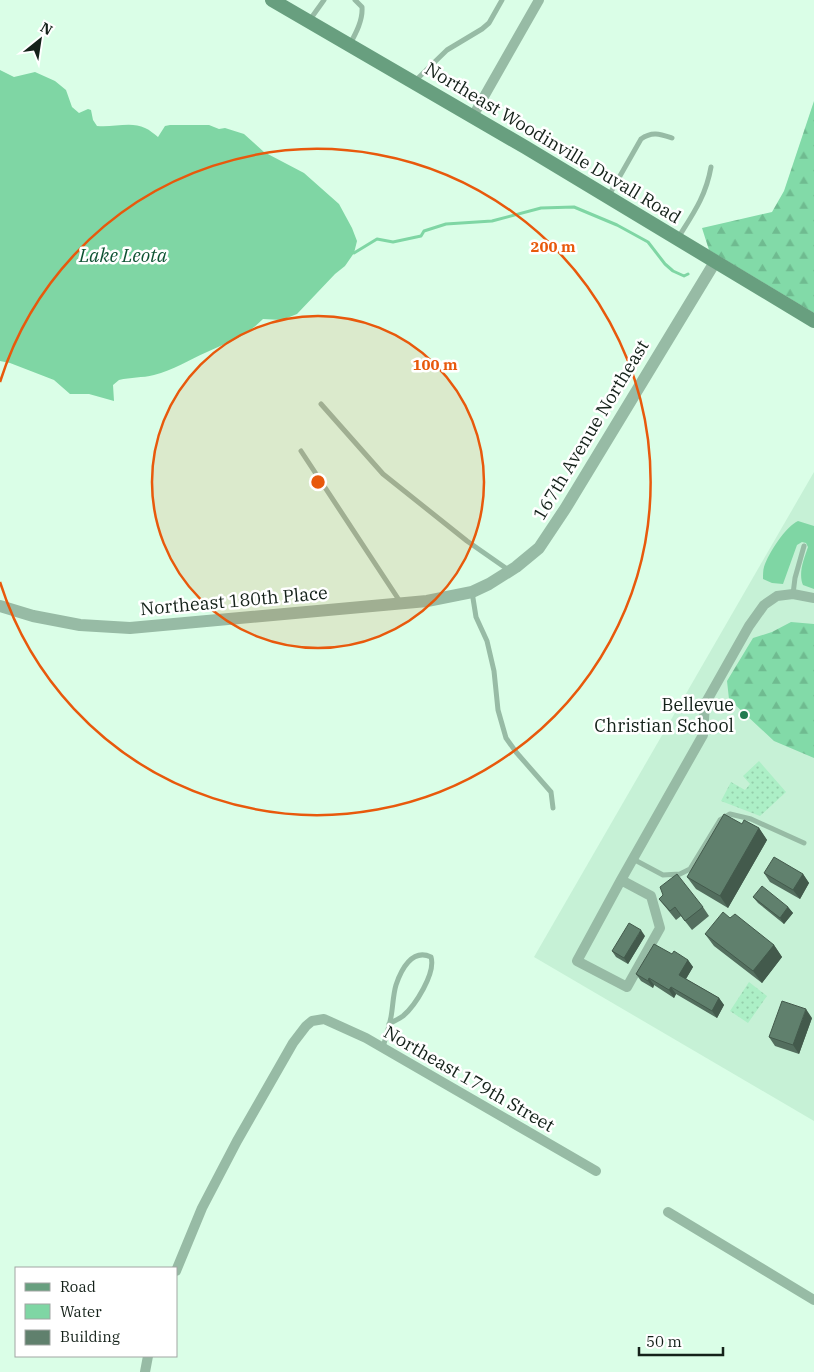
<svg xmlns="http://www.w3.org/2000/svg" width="814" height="1372" font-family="'IBM Plex Serif',serif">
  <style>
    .built { fill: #c6f1d6 }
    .forest { fill: url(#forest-firs) }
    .park { fill: url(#park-dots) }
    .water { fill: #7fd6a4 }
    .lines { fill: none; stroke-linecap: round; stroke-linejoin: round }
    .stream { stroke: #7fd6a4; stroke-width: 3 }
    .service { stroke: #97bba5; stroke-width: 5 }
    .minor { stroke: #97bba5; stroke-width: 10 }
    .tertiary { stroke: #97bba5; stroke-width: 12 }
    .secondary { stroke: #689f7f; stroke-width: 14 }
    .wall { fill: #536e5e }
    .shaded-wall { fill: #435a4c }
    .building { fill: #60806d; stroke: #435a4c }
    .ring { fill: none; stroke: #e8590c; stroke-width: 2.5 }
    .poi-dot { fill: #227b50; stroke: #fff; stroke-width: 2 }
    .labels { text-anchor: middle; stroke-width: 5; stroke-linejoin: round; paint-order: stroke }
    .street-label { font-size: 18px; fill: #142119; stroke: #fff }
    .poi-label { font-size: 18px; fill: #142119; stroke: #fff; text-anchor: end }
    .water-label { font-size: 19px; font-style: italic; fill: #0f5333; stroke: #fff }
    .centre { fill: #e8590c; stroke: #fff; stroke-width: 2.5 }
    .ring-label { font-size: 15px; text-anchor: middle; font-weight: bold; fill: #e8590c; stroke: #fff; stroke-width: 5; stroke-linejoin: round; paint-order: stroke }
  </style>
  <defs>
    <pattern id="forest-firs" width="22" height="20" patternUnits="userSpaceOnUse" patternTransform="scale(1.25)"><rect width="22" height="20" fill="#82daa8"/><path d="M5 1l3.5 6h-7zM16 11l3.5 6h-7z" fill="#6fbb90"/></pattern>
    <pattern id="park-dots" width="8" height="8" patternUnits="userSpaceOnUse" patternTransform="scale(1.25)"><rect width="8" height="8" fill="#acefc6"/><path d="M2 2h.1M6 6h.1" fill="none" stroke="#93cdaa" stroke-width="1.8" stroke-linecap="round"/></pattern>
  </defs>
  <rect width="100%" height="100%" fill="#dafee7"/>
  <path class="built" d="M 814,472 L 814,1121 L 534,957 Z"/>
  <path class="forest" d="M 814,101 L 814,313 L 709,250 L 702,228 L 772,212 L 784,191 Z
    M 791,622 L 814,624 L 814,758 L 774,741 L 729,699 L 727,681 L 753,638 L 772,632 Z"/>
  <path class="park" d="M 759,761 L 786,792 L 760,816 L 721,801 L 731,782 L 745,790 L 750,784 L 743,776 Z
    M 749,982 L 767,996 L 748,1023 L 730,1011 Z"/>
  <path class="water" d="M 0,70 L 14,77 L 35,72 L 55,81 L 66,90 L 72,107 L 79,113 L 88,109 L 91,110 L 93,120 L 97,126 C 112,128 131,121 145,128 C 150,130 154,134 158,137 L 165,126 L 170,125 L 209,125 L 219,129 L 225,128 L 244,134 L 264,152 L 304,173 L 339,204 L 352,228 L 357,241 L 354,253 L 345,266 L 335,274 L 297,314 L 282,320 L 263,319 C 244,338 230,341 207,352 C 189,360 173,370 154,375 C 142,378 131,377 119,380 L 113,385 L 114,401 L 89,394 L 70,394 L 54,380 L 10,363 L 0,361 Z
    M 798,521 L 814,526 L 814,589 L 803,585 C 798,573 804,559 808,547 L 806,543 L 802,542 L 797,545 L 783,584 L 772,583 L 763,579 C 763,575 763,570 764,567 C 768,554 786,526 798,521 Z"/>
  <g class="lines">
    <path class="stream" d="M 354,253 L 377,239 L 393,242 L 421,236 L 424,231 L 446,224 L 492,221 L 541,208 L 574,207 L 617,225 L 648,242 L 665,264 L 673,271 L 684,276 L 688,274"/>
    <path class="service" d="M 309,21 L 324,0
      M 350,44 C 356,33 363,20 362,7 L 355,0
      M 414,82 L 447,50 L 482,29 L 489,23 L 502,0
      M 608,197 L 641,139 C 652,131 660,134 672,138
      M 678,238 C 693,214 706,196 711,167
      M 321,404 L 383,474 L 467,541 L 510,571
      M 301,451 L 401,603
      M 472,592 L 476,617 L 487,641 L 494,671 L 498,710 L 506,738 L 516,752 L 551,792 L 553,808
      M 793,594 L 795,578 L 804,546
      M 633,859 L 663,875 L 680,874 L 690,869 L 720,820 L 730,814 L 751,819 L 804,843
      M 383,1047 C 386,1037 389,1027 391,1017 C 393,1006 393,995 396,985 C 401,970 412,948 431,957 C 436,973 415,1006 403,1016 C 399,1019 394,1021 389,1024"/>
    <path class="minor" d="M 473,116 L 539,0
      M 621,880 L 651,896 L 660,928 L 627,987 L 577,961 L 621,880 L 703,735 L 705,704 L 749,626 L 764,605 L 777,596 L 793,594 L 814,598
      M 668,1212 L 814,1300
      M 176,1271 L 202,1208 L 237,1141 L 293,1043 L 306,1026 L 312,1021 L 324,1019 L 366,1038 L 596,1171
      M 145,1372 L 148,1356"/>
    <path class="tertiary" d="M 0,606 L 33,616 L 80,625 L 130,628 L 427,601 L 472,592 L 489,584 L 516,567 L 539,548 L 565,509 L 715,262"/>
    <path class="secondary" d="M 272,0 L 525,147 L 814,321"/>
  </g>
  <path class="wall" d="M 742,824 L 759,828 L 767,840 L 728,908 L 696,889 L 687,877 Z
    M 764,873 L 803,874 L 809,883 L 800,899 L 770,882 Z
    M 753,897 L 788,907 L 793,913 L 784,924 L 758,903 Z
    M 659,899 L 703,907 L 709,916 L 692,930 L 681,916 L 676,920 Z
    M 730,918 L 774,945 L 782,957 L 762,983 L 714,946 L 705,934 Z
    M 645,936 L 628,964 L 616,957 L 612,951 Z
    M 672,954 L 688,960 L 693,967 L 686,979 L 719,998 L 724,1005 L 717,1018 L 676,994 L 674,998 L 654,985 L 653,988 L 641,981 L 636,974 Z
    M 812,1018 L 799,1054 L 775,1046 L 769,1037 Z"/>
  <path class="shaded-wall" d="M 759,828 L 767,840 L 728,908 L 720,896 Z
    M 803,874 L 809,883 L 800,899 L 793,890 Z
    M 788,907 L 793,913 L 784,924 L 780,918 Z
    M 641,930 L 645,936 L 628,964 L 624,958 Z
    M 774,945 L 782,957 L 762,983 L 753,971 Z
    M 688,960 L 693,967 L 684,982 L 679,975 Z
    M 649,978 L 654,985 L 653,988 L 648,981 Z
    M 671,987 L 676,994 L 674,998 L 669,990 Z
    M 719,998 L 724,1005 L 717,1018 L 712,1011 Z
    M 806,1009 L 812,1018 L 799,1054 L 793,1045 Z"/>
  <path class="building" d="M 724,814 L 742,824 L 744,820 L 759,828 L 720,896 L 687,877 Z
    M 774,857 L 803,874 L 793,890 L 764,873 Z
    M 677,874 L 703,907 L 685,921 L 675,907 L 670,911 L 659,899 L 663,895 L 660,887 Z
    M 762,886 L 788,907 L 780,918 L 753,897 Z
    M 723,912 L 730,918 L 735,914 L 774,945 L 753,971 L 705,934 Z
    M 629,923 L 641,930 L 624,958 L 612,951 Z
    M 654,944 L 672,954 L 674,951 L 688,960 L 679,975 L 719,998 L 712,1011 L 671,987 L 669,990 L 649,978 L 648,981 L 636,974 Z
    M 782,1001 L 806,1009 L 793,1045 L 769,1037 Z"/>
  <circle cx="318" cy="482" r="166" fill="#e8590c" fill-opacity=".12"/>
  <g class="ring">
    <circle cx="318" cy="482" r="166"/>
    <path d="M0 382A333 333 0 1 1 0 582"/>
  </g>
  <circle class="poi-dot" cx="744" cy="715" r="5"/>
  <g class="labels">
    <g class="street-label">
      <text transform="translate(553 143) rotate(31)" y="6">Northeast Woodinville Duvall Road</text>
      <text transform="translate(591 430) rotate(-59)" y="6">167th Avenue Northeast</text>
      <text transform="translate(234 601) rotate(-5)" y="6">Northeast 180th Place</text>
      <text transform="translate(469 1079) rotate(30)" y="6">Northeast 179th Street</text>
    </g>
    <g class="poi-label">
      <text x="734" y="711">Bellevue<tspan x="734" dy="21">Christian School</tspan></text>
    </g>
    <g class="water-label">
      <text x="123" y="262">Lake Leota</text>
    </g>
  </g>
  <circle cx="318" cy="482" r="8" class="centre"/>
  <g class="ring-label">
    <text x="553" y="252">200 m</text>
    <text x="435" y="370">100 m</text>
  </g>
  <rect x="15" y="1267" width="162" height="90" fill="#ffffff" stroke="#a1a6a3"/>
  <rect x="25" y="1283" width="25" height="8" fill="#689f7f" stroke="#a1a6a3"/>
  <text x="60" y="1292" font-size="15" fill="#142119">Road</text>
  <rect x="25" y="1304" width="25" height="15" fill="#7fd6a4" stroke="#a1a6a3"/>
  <text x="60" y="1317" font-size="15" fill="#142119">Water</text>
  <rect x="25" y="1330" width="25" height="15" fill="#60806d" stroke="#a1a6a3"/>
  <text x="60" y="1342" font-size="15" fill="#142119">Building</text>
  <g transform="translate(40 40) rotate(30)" stroke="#ffffff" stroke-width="4" paint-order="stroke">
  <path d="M0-4L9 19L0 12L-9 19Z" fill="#142119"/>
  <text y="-8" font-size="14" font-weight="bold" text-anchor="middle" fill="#142119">N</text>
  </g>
  <path d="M639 1347v8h84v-8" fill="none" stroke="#142119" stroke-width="2.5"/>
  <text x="646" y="1347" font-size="15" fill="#142119" stroke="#ffffff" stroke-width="4" paint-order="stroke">50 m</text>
</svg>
